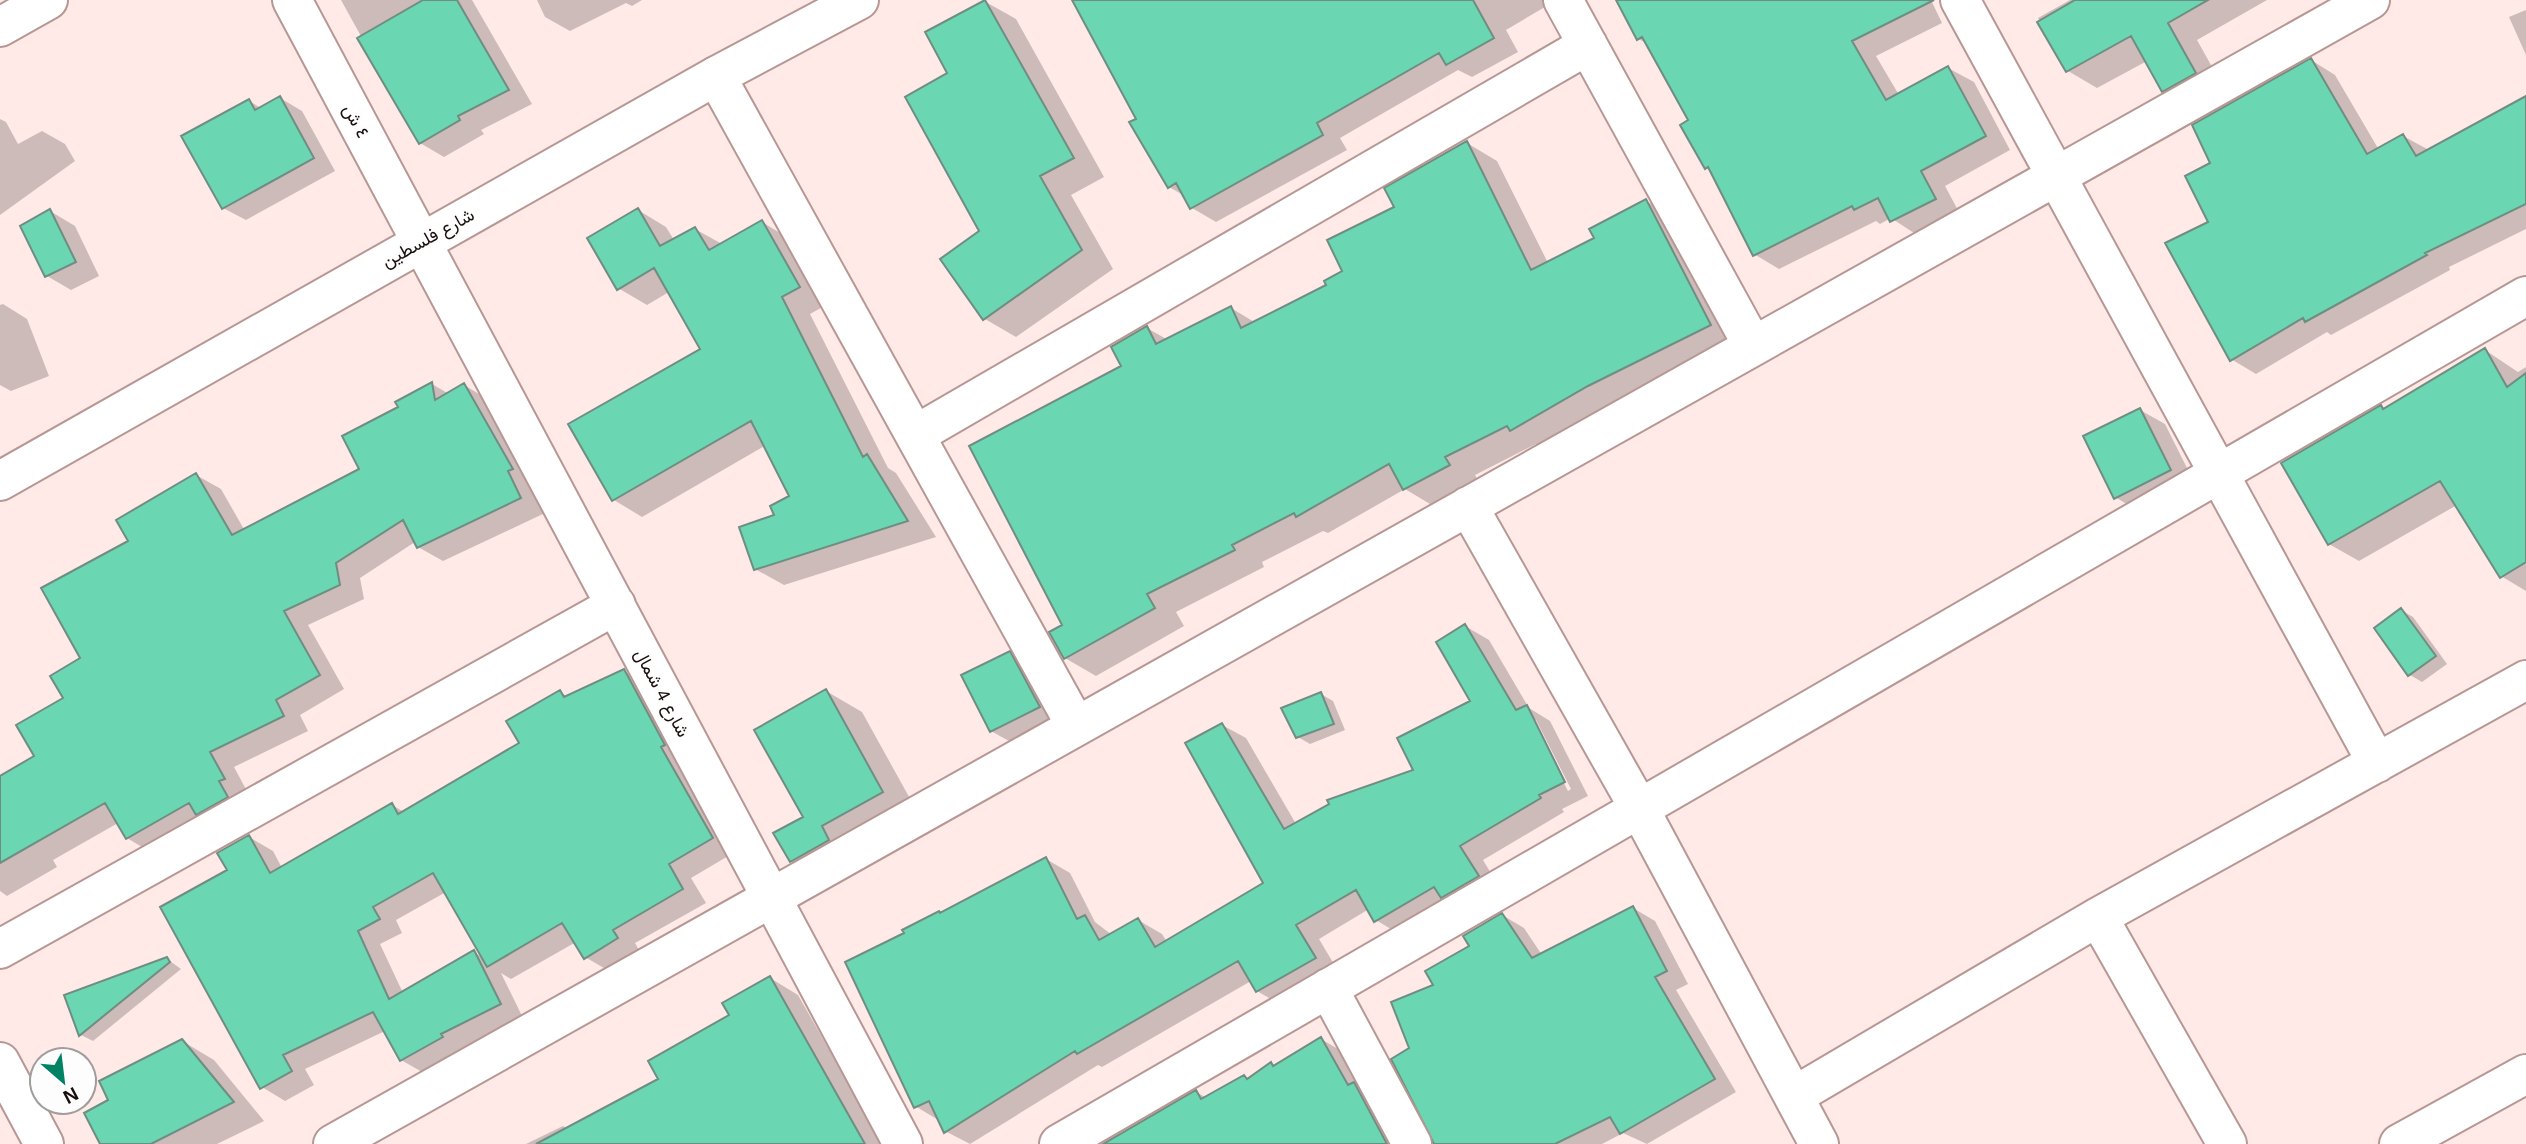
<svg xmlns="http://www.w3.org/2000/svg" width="2526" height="1144" font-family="Helvetica,Vazirmatn,sans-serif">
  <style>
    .shadow { fill: #0003; fill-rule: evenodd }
    .building { fill: #6ad6b2; stroke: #6f8d82; stroke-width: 2 }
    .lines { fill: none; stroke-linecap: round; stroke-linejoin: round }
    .minor-casing { stroke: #b79794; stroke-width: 42 }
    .tertiary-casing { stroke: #b79794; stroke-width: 42 }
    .minor { stroke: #fff; stroke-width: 38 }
    .tertiary { stroke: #fff; stroke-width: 38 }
    .labels { text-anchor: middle; stroke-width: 5; stroke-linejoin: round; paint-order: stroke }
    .street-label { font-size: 18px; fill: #180d0c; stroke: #fdfdfd }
  </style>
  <rect width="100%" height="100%" fill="#ffeae8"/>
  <path class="shadow" d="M 341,0 L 472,0 L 532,104 L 481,130 L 484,134 L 444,157 L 420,143 Z
    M 537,0 L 642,0 L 632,6 L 626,3 L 570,31 L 545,17 Z
    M 1085,0 L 1547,0 L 1550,4 L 1506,30 L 1518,52 L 1472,77 L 1458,70 L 1340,138 L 1347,150 L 1216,222 L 1192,208 L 1185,196 L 1169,187 Z
    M 1618,0 L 1931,0 L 1942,23 L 1876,56 L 1899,95 L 1948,68 L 1974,82 L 2010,150 L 1945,186 L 1960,214 L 1917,235 L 1891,218 L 1880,224 L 1876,221 L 1779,269 L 1754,254 L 1712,171 L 1706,168 L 1691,121 L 1647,43 L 1638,39 Z
    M 2070,0 L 2267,0 L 2197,40 L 2225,90 L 2193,108 L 2164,90 L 2147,61 L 2097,88 L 2068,71 L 2038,18 Z
    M 984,1 L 1016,19 L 1104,177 L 1071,195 L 1113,269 L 1016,337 L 985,319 L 942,260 L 981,231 L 950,74 Z
    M 2526,10 L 2526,55 L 2509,17 Z
    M 2311,60 L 2335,75 L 2379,150 L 2403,136 L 2429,150 L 2526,98 L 2526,229 L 2449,267 L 2450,270 L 2331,335 L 2327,332 L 2256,374 L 2231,359 L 2210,223 L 2212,164 Z
    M 280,98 L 302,111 L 335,171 L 246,220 L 223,208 L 249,101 L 261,108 Z
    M 0,119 L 6,122 L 18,144 L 42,131 L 65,144 L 75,161 L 0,215 Z
    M 1467,143 L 1497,161 L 1548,263 L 1596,239 L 1646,201 L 1677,218 L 1740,342 L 1542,447 L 1536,444 L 1475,475 L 1479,482 L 1435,507 L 1405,489 L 1328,533 L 1323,531 L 1262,562 L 1264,567 L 1176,612 L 1184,626 L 1096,676 L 1065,658 L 1065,626 L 1123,367 L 1147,328 L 1168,340 L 1231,308 L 1256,323 L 1329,286 L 1345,271 L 1396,208 Z
    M 638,210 L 666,227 L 674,240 L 695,229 L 722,244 L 762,222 L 790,239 L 828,304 L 810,314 L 888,468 L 896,473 L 936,537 L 784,585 L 755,569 L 776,516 L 792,497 L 766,445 L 642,517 L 614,500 L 702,350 L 669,292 L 647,305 L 618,288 Z
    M 50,211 L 75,226 L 99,276 L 71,290 L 47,276 Z
    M 3,304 L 27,319 L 49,376 L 11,391 L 0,385 L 0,305 Z
    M 2485,350 L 2518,372 L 2526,367 L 2526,591 L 2501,576 L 2457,505 L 2359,561 L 2329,544 L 2381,407 L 2386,410 Z
    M 432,384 L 449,394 L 464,385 L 489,400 L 545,513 L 443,561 L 418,547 L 415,542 L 360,578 L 364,599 L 308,625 L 344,689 L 300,715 L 308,731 L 234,767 L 248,793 L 152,853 L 127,838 L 118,823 L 53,860 L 57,867 L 7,896 L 0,891 L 0,778 L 37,757 L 66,698 L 130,541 L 196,475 L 221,489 L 245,531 L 361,470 L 401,408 Z
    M 2140,410 L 2165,424 L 2195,484 L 2140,512 L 2115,497 Z
    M 2401,610 L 2413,617 L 2447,664 L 2422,682 L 2410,675 Z
    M 1465,626 L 1489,640 L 1529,708 L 1550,721 L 1588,796 L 1562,809 L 1564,812 L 1483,860 L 1501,890 L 1399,934 L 1376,920 L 1369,909 L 1319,939 L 1338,971 L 1281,1005 L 1257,991 L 1251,981 L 1102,1067 L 1098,1065 L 970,1144 L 945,1131 L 940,1121 L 915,1106 L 942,914 L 1046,859 L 1070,873 L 1095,922 L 1112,935 L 1138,920 L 1162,934 L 1167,942 L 1266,884 L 1222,725 L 1246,738 L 1296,824 L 1415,771 L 1472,702 ZM 1532,720 L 1536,720 L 1571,789 L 1568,791 Z
    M 1010,653 L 1034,668 L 1064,721 L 1016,745 L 991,731 Z
    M 624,671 L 648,684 L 735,852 L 691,878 L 706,903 L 635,943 L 640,952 L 609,971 L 585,957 L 576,942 L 511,979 L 501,973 L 523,1018 L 464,1048 L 465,1051 L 424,1073 L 401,1060 L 385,1031 L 305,1069 L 314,1085 L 285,1101 L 262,1087 L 230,870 L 249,837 L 273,851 L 282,868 L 392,805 L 404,812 L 521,744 L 560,692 L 568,697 ZM 446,892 L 483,958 L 474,952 L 403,993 L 380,944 L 402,933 L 396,920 Z
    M 826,691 L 862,712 L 918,813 L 827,882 L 791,861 L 805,818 Z
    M 1321,694 L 1333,701 L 1345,730 L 1310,744 L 1298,737 Z
    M 1633,908 L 1655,921 L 1688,984 L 1676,990 L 1736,1092 L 1647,1144 L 1623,1133 L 1602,1144 L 1464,1144 L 1411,1049 L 1435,986 L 1502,915 L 1524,928 L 1542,955 Z
    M 167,959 L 181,969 L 93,1041 L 81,1035 L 66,996 Z
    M 770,978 L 798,995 L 883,1144 L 526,1144 L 563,1126 L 568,1129 L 660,1080 Z
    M 1321,1039 L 1350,1056 L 1406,1144 L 1110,1144 L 1196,1092 L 1207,1098 L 1244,1077 L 1249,1080 L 1271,1064 L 1275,1067 Z
    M 182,1041 L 214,1060 L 264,1121 L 217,1144 L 102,1144 L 111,1101 Z"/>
  <path class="building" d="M 423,0 L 457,0 L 509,90 L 458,116 L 460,120 L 419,144 L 357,38 Z
    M 985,0 L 1074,158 L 1040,176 L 1082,250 L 983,320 L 940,259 L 979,231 L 905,97 L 947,73 L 925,32 Z
    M 1072,0 L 1473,0 L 1494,38 L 1446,65 L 1439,53 L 1317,123 L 1323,135 L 1190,209 L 1176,183 L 1168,188 L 1129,122 L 1136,119 Z
    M 1616,0 L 1934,0 L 1852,41 L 1886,100 L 1948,66 L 1986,136 L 1921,171 L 1936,199 L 1890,222 L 1878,198 L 1854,210 L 1852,206 L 1753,256 L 1708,167 L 1705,169 L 1680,125 L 1688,120 L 1642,37 L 1637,40 Z
    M 2075,0 L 2208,0 L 2168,23 L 2196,73 L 2162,92 L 2131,36 L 2066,72 L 2037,22 Z
    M 2311,58 L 2367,154 L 2403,134 L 2416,156 L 2526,96 L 2526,204 L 2425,253 L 2427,255 L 2305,322 L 2303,318 L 2230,361 L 2165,243 L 2208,222 L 2185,176 L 2210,163 L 2192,125 Z
    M 280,96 L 314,158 L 222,209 L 181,136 L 249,99 L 255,110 Z
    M 1467,141 L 1531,270 L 1594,238 L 1589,229 L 1646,199 L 1711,325 L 1588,386 L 1510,431 L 1507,426 L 1445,457 L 1450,465 L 1403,490 L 1389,464 L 1296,517 L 1294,513 L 1232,545 L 1235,550 L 1147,594 L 1155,608 L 1064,659 L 1049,632 L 1062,625 L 969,446 L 1121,366 L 1111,347 L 1147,326 L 1156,344 L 1231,306 L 1241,328 L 1326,285 L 1324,281 L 1342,271 L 1327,240 L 1394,207 L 1384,188 Z
    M 638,208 L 660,246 L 695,227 L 709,250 L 762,220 L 800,287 L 782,297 L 863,457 L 867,454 L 908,521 L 754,570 L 739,527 L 774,515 L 770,506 L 789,496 L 751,421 L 612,501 L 568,424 L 700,349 L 654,268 L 617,290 L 587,238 Z
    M 50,209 L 76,262 L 45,277 L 20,226 Z
    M 2485,348 L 2507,387 L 2526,373 L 2526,562 L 2500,578 L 2440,481 L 2328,545 L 2281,463 L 2381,405 L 2383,409 Z
    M 432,382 L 435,400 L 464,383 L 513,469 L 508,471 L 521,498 L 417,548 L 403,520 L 336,563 L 340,585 L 284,611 L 320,675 L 276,700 L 284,716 L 210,752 L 225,779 L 219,781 L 228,797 L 196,815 L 189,803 L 126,839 L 105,803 L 0,863 L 0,776 L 34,756 L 16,725 L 63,698 L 50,676 L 80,658 L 41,588 L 128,541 L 116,520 L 196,473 L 232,535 L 359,469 L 342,436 L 398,407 L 395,402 Z
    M 2140,408 L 2171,470 L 2114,499 L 2083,436 Z
    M 2401,608 L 2436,656 L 2408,676 L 2374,628 Z
    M 1465,624 L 1516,710 L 1527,705 L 1565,782 L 1539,795 L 1541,798 L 1460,846 L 1479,876 L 1441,898 L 1434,887 L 1374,922 L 1356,890 L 1296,925 L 1316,958 L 1256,992 L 1238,961 L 1077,1054 L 1075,1051 L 944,1133 L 929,1101 L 914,1108 L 845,962 L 904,933 L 902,930 L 939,911 L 940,913 L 1046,857 L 1077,919 L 1085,915 L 1099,940 L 1138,918 L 1155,947 L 1263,883 L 1185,743 L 1222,723 L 1284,829 L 1329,804 L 1327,800 L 1413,770 L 1397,738 L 1470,701 L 1436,642 Z
    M 1010,651 L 1040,707 L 990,732 L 961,675 Z
    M 624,669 L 665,745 L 661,747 L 713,838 L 669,864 L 683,889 L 613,930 L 618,938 L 584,959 L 562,923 L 487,967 L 433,873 L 373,907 L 380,919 L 358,931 L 389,999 L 474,950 L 501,1004 L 441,1034 L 443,1037 L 400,1061 L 373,1012 L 283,1055 L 292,1071 L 260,1089 L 160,907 L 227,870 L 217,853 L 249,835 L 270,873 L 392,803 L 398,814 L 519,743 L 506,721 L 560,690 L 564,697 Z
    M 826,689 L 883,792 L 822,826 L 829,840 L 790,862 L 773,833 L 803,817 L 754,730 Z
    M 1321,692 L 1334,724 L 1296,738 L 1281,708 Z
    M 1633,906 L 1667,971 L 1655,977 L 1715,1079 L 1620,1134 L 1610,1117 L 1555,1144 L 1434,1144 L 1391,1059 L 1409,1048 L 1391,1002 L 1433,985 L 1425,971 L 1469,946 L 1463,936 L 1502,913 L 1532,958 Z
    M 167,957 L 170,962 L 79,1036 L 64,995 Z
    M 770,976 L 865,1144 L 536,1144 L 658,1079 L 648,1061 L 729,1015 L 722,1003 Z
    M 1321,1037 L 1348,1085 L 1354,1082 L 1387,1144 L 1103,1144 L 1196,1090 L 1201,1099 L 1244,1075 L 1247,1079 L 1271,1062 L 1273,1066 Z
    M 182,1039 L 234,1102 L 151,1144 L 100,1144 L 84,1113 L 108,1100 L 99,1081 Z"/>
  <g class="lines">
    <g class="minor-casing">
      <path id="minor" d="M 292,0 L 903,1144
        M 1563,0 L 1753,346
        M 1960,0 L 2377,763
        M 0,27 L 48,0
        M 716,76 L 1076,726
        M 915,435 L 1588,45
        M 1468,506 L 1639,808 L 1819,1144
        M 2098,917 L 2227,1144
        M 0,949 L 616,605
        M 1328,988 L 1412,1144
        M 0,1062 L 44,1144
        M 1794,1096 L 2098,917 L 2526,680
        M 333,1144 L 2370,0
        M 1059,1144 L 2526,296
        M 2399,1144 L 2526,1074"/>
    </g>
    <g class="tertiary-casing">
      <path id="tertiary" d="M 0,481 L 716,76 L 859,0"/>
    </g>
    <use href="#minor" class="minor"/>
    <use href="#tertiary" class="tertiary"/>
  </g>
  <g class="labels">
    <g class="street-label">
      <text transform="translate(356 121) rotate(62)" y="6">٤ ش</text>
      <text transform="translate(428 238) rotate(-29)" y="6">شارع فلسطين</text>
      <text transform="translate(662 693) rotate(62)" y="6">شارع 4 شمال</text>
    </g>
  </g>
  <g transform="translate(63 1081) rotate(152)"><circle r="33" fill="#fdfdfd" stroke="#a19d9d" stroke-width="2"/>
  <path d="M0-5L12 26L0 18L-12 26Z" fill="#008264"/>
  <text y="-10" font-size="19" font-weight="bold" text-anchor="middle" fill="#180d0c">N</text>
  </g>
</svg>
